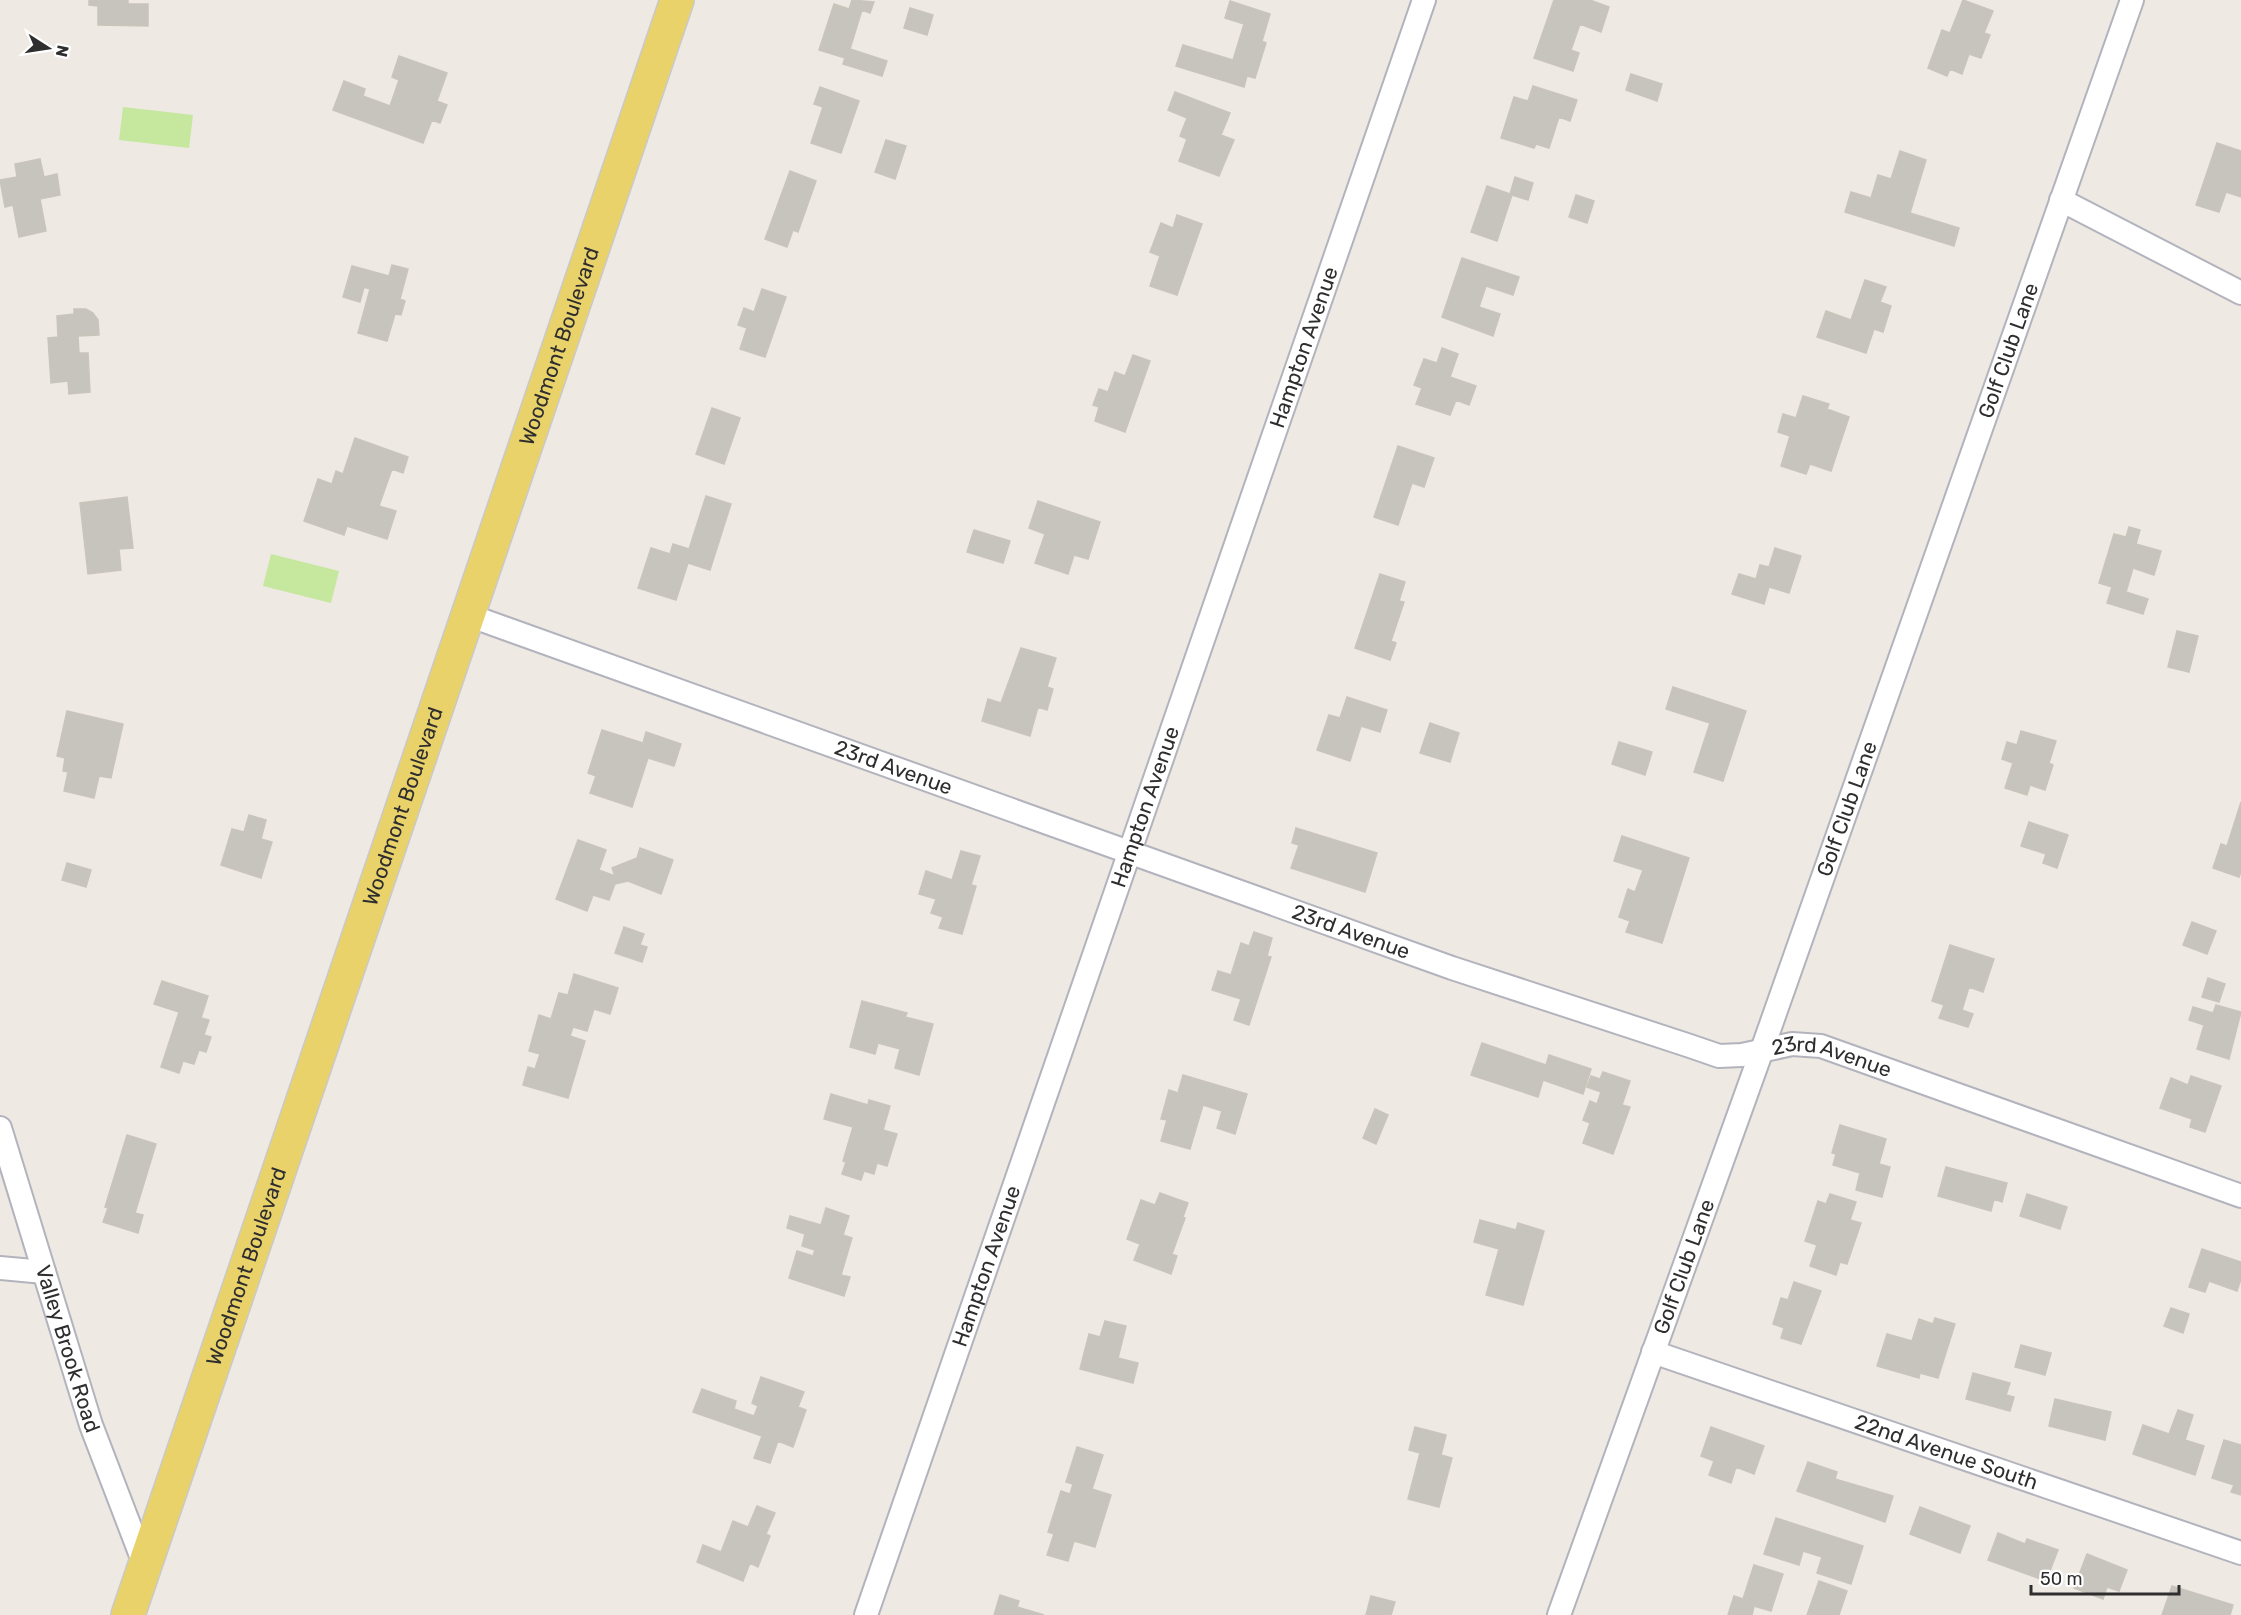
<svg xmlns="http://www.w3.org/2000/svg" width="2241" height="1615" font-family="Rubik,sans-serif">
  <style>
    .pitch { fill: #c5e79e }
    .building { fill: #c7c3bd; stroke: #cac5bb; stroke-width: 1.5 }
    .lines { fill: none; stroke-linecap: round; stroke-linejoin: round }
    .street-casing { stroke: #b2b3bd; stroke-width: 26 }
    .primary-casing { stroke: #c9c9c9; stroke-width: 36 }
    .street { stroke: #fff; stroke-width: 22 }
    .primary { stroke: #ead26b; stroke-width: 33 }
    .labels { text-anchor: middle; stroke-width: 5; stroke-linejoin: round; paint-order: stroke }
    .street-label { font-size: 21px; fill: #2e2e2e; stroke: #fff }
  </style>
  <rect width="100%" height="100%" fill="#eee9e2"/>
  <path class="pitch" d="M 123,107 L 193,115 L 189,148 L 119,140 Z
    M 271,554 L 339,571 L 331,603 L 263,586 Z"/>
  <path class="building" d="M 89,0 L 128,0 L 128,4 L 148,4 L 148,26 L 98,25 L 98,6 L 89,5 Z
    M 852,0 L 874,2 L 870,13 L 862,10 L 850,49 L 887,61 L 882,76 L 843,64 L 845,58 L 819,50 L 834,4 L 849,9 Z
    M 1554,0 L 1590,0 L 1609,7 L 1601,32 L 1580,24 L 1571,50 L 1579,53 L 1573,71 L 1534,58 Z
    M 1963,0 L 1993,11 L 1984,33 L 1990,35 L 1981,58 L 1969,54 L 1962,74 L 1950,69 L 1947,76 L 1928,68 L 1942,30 L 1950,33 Z
    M 1230,1 L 1270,14 L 1262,41 L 1266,43 L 1255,78 L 1247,76 L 1244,87 L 1176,66 L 1183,45 L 1233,60 L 1244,24 L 1225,18 Z
    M 910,8 L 933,15 L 927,35 L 904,28 Z
    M 399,56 L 447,73 L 437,101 L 447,105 L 440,123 L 432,120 L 423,143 L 333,110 L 344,81 L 365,89 L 363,96 L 390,106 L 399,80 L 392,77 Z
    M 1631,74 L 1662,84 L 1657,101 L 1626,90 Z
    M 1533,86 L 1577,100 L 1570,121 L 1559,117 L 1549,148 L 1536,144 L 1534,148 L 1501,138 L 1514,97 L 1528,101 Z
    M 820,87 L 859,101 L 841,153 L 811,143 L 823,107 L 814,104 Z
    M 1175,92 L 1230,113 L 1221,135 L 1234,140 L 1219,176 L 1179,161 L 1187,139 L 1180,136 L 1187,118 L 1168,110 Z
    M 886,140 L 906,146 L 895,179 L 875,172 Z
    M 2217,143 L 2241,151 L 2241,197 L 2226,192 L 2219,212 L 2196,205 Z
    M 1900,151 L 1926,160 L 1910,213 L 1959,228 L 1954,246 L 1845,212 L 1851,192 L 1871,198 L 1878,175 L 1891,179 Z
    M 40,159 L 44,177 L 57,174 L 60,195 L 40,199 L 46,231 L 19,237 L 13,205 L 5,207 L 0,180 L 17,177 L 15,164 Z
    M 790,171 L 816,181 L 798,232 L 793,230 L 787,247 L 765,239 Z
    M 1515,177 L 1533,183 L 1528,200 L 1512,195 L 1497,241 L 1471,232 L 1487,186 L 1510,194 Z
    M 1576,195 L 1594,201 L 1587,223 L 1569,217 Z
    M 1177,215 L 1202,224 L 1177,295 L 1150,286 L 1160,256 L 1150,252 L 1161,223 L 1173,228 Z
    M 1462,258 L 1519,277 L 1513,295 L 1486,286 L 1479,307 L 1500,314 L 1493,336 L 1442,317 Z
    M 392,265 L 408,269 L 400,299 L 405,301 L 401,315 L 395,314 L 387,341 L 358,333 L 370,289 L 364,287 L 360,302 L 343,297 L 352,266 L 389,276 Z
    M 1865,280 L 1886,287 L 1880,302 L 1891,306 L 1883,332 L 1874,329 L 1866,353 L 1817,337 L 1826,311 L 1851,320 Z
    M 762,289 L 786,297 L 765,357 L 740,349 L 747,328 L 738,325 L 744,308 L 754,312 Z
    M 74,309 L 86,309 L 93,313 L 98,320 L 99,335 L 78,336 L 79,353 L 88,353 L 90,392 L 69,394 L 68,381 L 51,383 L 48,338 L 58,337 L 57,316 L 74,314 Z
    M 1442,348 L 1458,354 L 1450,377 L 1476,386 L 1469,405 L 1456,400 L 1450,415 L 1416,404 L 1422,388 L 1414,385 L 1424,359 L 1437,363 Z
    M 1133,355 L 1150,361 L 1125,432 L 1095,421 L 1099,407 L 1093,405 L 1099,389 L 1108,392 L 1115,372 L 1125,376 Z
    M 1803,396 L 1829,404 L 1827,409 L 1849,417 L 1831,471 L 1810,464 L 1806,474 L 1781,466 L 1790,436 L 1778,432 L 1783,414 L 1796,418 Z
    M 712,408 L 740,418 L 724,464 L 696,454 Z
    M 355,438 L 408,457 L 403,473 L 392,469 L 379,506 L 396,511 L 387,539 L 347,526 L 344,535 L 304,521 L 318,479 L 332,484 L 336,471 L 343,474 Z
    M 1398,446 L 1434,458 L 1424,487 L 1412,483 L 1398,525 L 1374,517 Z
    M 706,496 L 731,504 L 710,570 L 688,563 L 676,600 L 638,588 L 651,548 L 670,554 L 673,544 L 689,549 Z
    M 127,497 L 133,548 L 119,549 L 121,570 L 88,574 L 80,503 Z
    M 1038,501 L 1100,522 L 1088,559 L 1074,555 L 1068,574 L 1035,563 L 1045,534 L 1029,528 Z
    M 2129,527 L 2140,530 L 2136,544 L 2161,551 L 2154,575 L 2133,568 L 2126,592 L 2148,599 L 2143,614 L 2107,603 L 2112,587 L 2099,583 L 2114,534 L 2126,537 Z
    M 974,530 L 1010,541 L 1003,563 L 967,552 Z
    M 1775,548 L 1801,556 L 1789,593 L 1769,587 L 1764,604 L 1732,594 L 1739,574 L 1756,579 L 1760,565 L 1769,567 Z
    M 1380,574 L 1405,582 L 1399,601 L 1404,602 L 1391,641 L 1396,643 L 1390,660 L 1355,648 Z
    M 2177,631 L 2198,636 L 2189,672 L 2168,667 Z
    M 1021,648 L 1056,658 L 1047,687 L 1053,689 L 1047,710 L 1038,707 L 1030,736 L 982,721 L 988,699 L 1001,703 Z
    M 1673,687 L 1746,711 L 1723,781 L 1694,772 L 1710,723 L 1666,709 Z
    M 1347,697 L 1387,710 L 1380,732 L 1361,726 L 1350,761 L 1317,750 L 1329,715 L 1340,718 Z
    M 67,711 L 123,724 L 111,778 L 99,776 L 94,798 L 64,791 L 68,772 L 63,771 L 65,758 L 57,756 Z
    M 1430,723 L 1459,733 L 1450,762 L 1420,753 Z
    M 602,730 L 643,743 L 646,732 L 681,744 L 674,766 L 648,758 L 632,807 L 590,793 L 596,776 L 588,773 Z
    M 2021,731 L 2056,741 L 2049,763 L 2053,765 L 2045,790 L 2030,785 L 2027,795 L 2005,788 L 2013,763 L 2002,759 L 2007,742 L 2017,745 Z
    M 1619,742 L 1652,752 L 1645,775 L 1612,764 Z
    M 2241,802 L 2241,872 L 2239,877 L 2213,868 L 2221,844 L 2227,846 Z
    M 249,815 L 266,820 L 261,839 L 272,842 L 261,878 L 221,865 L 232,829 L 244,832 Z
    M 2029,822 L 2068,835 L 2057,868 L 2043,863 L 2046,854 L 2021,846 Z
    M 1296,828 L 1377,853 L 1365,892 L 1291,868 L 1299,845 L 1292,843 Z
    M 1622,836 L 1689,858 L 1662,943 L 1626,932 L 1630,921 L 1619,917 L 1628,889 L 1635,892 L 1643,870 L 1614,861 Z
    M 578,840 L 606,850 L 599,870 L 615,876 L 612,868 L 637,858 L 640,848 L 673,860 L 661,894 L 628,881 L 615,884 L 609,900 L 593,895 L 587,911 L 556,899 Z
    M 961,851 L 980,856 L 971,885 L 976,886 L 962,934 L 939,928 L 943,917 L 931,913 L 936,899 L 919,894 L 926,871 L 952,880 Z
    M 67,863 L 91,870 L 86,887 L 62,880 Z
    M 2192,922 L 2216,931 L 2207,954 L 2183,945 Z
    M 624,927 L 644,934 L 640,945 L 647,947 L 642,962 L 615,953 Z
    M 1254,932 L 1272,938 L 1267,956 L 1271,957 L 1249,1025 L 1234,1020 L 1241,999 L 1212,990 L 1218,971 L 1231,975 L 1241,943 L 1249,946 Z
    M 1950,945 L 1994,959 L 1983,992 L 1969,987 L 1962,1010 L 1973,1014 L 1968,1027 L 1939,1018 L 1944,1005 L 1932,1001 Z
    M 574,974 L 618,988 L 610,1014 L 594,1009 L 587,1031 L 573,1027 L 570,1036 L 585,1041 L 568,1098 L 523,1085 L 528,1067 L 535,1069 L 540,1054 L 529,1051 L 539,1015 L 551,1019 L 559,993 L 568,995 Z
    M 2208,978 L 2225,984 L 2219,1002 L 2202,997 Z
    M 162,981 L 208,996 L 201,1018 L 209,1020 L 204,1035 L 211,1037 L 206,1052 L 199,1050 L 194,1064 L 183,1061 L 179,1073 L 161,1067 L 179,1012 L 154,1004 Z
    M 862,1001 L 907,1013 L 905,1017 L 933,1024 L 919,1075 L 895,1068 L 900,1049 L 878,1043 L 875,1054 L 850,1047 Z
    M 2216,1005 L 2241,1012 L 2229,1059 L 2197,1049 L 2204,1025 L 2189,1020 L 2193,1007 L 2213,1013 Z
    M 1482,1043 L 1546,1065 L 1549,1055 L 1591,1069 L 1583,1094 L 1543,1080 L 1538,1097 L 1471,1075 Z
    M 1603,1072 L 1630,1081 L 1622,1105 L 1630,1107 L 1613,1154 L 1583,1143 L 1590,1123 L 1583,1120 L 1590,1101 L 1597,1104 L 1601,1092 L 1587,1087 L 1591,1076 L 1600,1079 Z
    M 1183,1075 L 1247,1094 L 1235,1134 L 1217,1128 L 1222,1111 L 1203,1105 L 1190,1149 L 1161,1141 L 1167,1120 L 1161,1119 L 1169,1090 L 1178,1093 Z
    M 2191,1076 L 2221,1086 L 2205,1132 L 2190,1127 L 2192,1119 L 2160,1108 L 2171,1078 L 2188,1085 Z
    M 831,1094 L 868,1105 L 869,1100 L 890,1106 L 883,1130 L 897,1134 L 887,1166 L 877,1163 L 874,1174 L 864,1171 L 861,1180 L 842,1174 L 846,1162 L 843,1161 L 853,1127 L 824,1119 Z
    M 1375,1109 L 1388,1115 L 1376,1144 L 1363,1138 Z
    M 1840,1125 L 1886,1139 L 1879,1164 L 1890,1167 L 1882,1197 L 1856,1190 L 1860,1173 L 1833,1165 L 1836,1154 L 1832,1153 Z
    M 127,1135 L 156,1144 L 135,1213 L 143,1215 L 138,1233 L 103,1222 L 108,1208 L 105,1207 Z
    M 1946,1167 L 2007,1183 L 2002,1202 L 1994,1199 L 1991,1211 L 1938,1196 Z
    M 1160,1193 L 1188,1203 L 1183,1217 L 1185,1218 L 1172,1254 L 1177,1256 L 1171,1274 L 1134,1260 L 1140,1244 L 1127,1239 L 1141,1200 L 1155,1205 Z
    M 1830,1194 L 1856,1202 L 1850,1220 L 1861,1223 L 1847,1264 L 1840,1262 L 1836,1275 L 1810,1266 L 1817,1245 L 1805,1241 L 1818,1201 L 1826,1204 Z
    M 2027,1194 L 2067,1207 L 2060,1229 L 2020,1216 Z
    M 826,1208 L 849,1216 L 843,1235 L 852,1238 L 841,1275 L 850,1277 L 844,1296 L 789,1278 L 797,1251 L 813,1256 L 815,1250 L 802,1246 L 805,1234 L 787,1228 L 790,1216 L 821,1225 Z
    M 1480,1220 L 1516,1230 L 1518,1223 L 1544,1231 L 1523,1305 L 1486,1295 L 1499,1249 L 1474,1242 Z
    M 2202,1249 L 2241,1262 L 2241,1279 L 2237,1291 L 2209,1281 L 2205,1292 L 2189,1287 Z
    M 1794,1282 L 1821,1291 L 1801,1344 L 1781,1338 L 1784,1328 L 1773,1324 L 1781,1298 L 1788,1300 Z
    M 2171,1308 L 2189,1314 L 2183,1333 L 2164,1326 Z
    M 1935,1318 L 1955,1324 L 1938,1378 L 1920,1373 L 1919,1378 L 1877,1366 L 1887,1334 L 1912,1341 L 1919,1319 L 1933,1324 Z
    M 1105,1321 L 1126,1326 L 1118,1358 L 1138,1363 L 1133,1383 L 1080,1369 L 1089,1334 L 1100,1337 Z
    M 2021,1345 L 2051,1353 L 2045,1375 L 2015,1367 Z
    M 1973,1373 L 2010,1383 L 2006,1395 L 2014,1397 L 2010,1411 L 1966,1399 Z
    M 761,1377 L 804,1392 L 798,1407 L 806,1410 L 793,1447 L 778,1441 L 770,1463 L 754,1458 L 762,1436 L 693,1412 L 702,1389 L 736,1401 L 734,1409 L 754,1416 L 758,1406 L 752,1403 Z
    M 2055,1399 L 2111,1412 L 2105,1440 L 2049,1426 Z
    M 2178,1410 L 2193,1415 L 2185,1440 L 2204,1446 L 2195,1475 L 2133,1454 L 2143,1425 L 2169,1434 Z
    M 1415,1427 L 1446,1435 L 1441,1455 L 1452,1458 L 1439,1507 L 1408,1499 L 1420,1453 L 1409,1450 Z
    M 1711,1427 L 1764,1446 L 1754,1474 L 1736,1467 L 1731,1483 L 1709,1475 L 1714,1461 L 1701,1456 Z
    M 2224,1440 L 2241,1445 L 2241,1495 L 2231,1492 L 2234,1485 L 2212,1478 Z
    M 1077,1447 L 1103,1455 L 1092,1489 L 1111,1495 L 1095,1547 L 1074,1541 L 1068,1561 L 1047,1555 L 1054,1534 L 1048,1532 L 1061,1491 L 1070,1494 L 1073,1484 L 1066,1482 Z
    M 1808,1462 L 1837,1472 L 1835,1479 L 1893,1496 L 1885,1522 L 1797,1491 Z
    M 757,1506 L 775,1513 L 766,1534 L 770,1536 L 758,1567 L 750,1563 L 743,1581 L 697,1562 L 703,1545 L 721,1552 L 733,1521 L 748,1527 Z
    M 1920,1507 L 1970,1526 L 1960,1553 L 1910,1534 Z
    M 1776,1518 L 1863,1546 L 1851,1584 L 1817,1573 L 1822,1557 L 1803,1551 L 1799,1565 L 1764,1554 Z
    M 1998,1533 L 2025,1544 L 2027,1539 L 2058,1550 L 2046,1581 L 1988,1560 Z
    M 2087,1554 L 2127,1570 L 2119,1591 L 2107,1587 L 2103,1599 L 2074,1588 Z
    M 1754,1565 L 1783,1574 L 1771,1611 L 1754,1606 L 1752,1615 L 1728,1615 L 1734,1596 L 1743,1599 Z
    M 1819,1581 L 1847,1591 L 1839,1615 L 1807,1615 Z
    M 2172,1586 L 2233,1605 L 2230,1615 L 2162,1615 Z
    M 1000,1595 L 1019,1601 L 1017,1607 L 1044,1615 L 994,1615 Z
    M 1371,1596 L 1395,1602 L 1391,1615 L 1366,1615 Z"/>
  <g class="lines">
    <g class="street-casing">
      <g id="street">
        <path d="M 2061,200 L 2241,293"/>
        <path id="s1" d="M 468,615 L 1452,968 L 1690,1046 L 1719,1056 L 1742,1055 L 1792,1044 L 1821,1046 L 2241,1196"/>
        <path id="s2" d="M 0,1128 L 91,1425 L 145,1566"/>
        <path d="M 0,1268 L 44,1272"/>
        <path id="s3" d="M 1653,1352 L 2241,1553"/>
        <path id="s4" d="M 866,1615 L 1424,0"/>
        <path id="s5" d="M 1559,1615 L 1762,1050 L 2132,0"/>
      </g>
    </g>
    <g class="primary-casing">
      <g id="primary">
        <path id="s6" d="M 128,1615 L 677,0"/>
      </g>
    </g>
    <use href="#street" class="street"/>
    <use href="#primary" class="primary"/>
  </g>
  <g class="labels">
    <g class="street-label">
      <text dy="7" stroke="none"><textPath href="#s6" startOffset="1340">Woodmont Boulevard</textPath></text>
      <text dy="7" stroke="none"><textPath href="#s4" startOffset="1341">Hampton Avenue</textPath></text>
      <text dy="7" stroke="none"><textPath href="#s5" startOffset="1342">Golf Club Lane</textPath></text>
      <text dy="7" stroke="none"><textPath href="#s1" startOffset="452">23rd Avenue</textPath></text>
      <text dy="7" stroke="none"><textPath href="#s6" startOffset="854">Woodmont Boulevard</textPath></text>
      <text dy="7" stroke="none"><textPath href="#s4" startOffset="855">Hampton Avenue</textPath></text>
      <text dy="7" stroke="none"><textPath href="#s5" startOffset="856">Golf Club Lane</textPath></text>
      <text dy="7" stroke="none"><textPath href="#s1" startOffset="938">23rd Avenue</textPath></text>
      <text dy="7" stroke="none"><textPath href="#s1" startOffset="1442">23rd Avenue</textPath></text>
      <text dy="7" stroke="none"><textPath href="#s5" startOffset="370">Golf Club Lane</textPath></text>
      <text dy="7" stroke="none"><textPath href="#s4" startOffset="369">Hampton Avenue</textPath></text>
      <text dy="7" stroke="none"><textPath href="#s6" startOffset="368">Woodmont Boulevard</textPath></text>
      <text dy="7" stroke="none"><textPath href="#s2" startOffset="231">Valley Brook Road</textPath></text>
      <text dy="7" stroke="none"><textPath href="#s3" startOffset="310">22nd Avenue South</textPath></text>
    </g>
  </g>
  <g transform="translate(48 48) rotate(102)" stroke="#ffffff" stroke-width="4.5" paint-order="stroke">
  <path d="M0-4.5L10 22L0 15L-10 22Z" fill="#2e2e2e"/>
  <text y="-9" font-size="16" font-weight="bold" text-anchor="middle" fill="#2e2e2e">N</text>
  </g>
  <path d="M2031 1585v9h148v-9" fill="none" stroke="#2e2e2e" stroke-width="3"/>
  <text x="2040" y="1585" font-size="18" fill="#2e2e2e" stroke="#ffffff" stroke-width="4.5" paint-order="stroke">50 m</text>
</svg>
